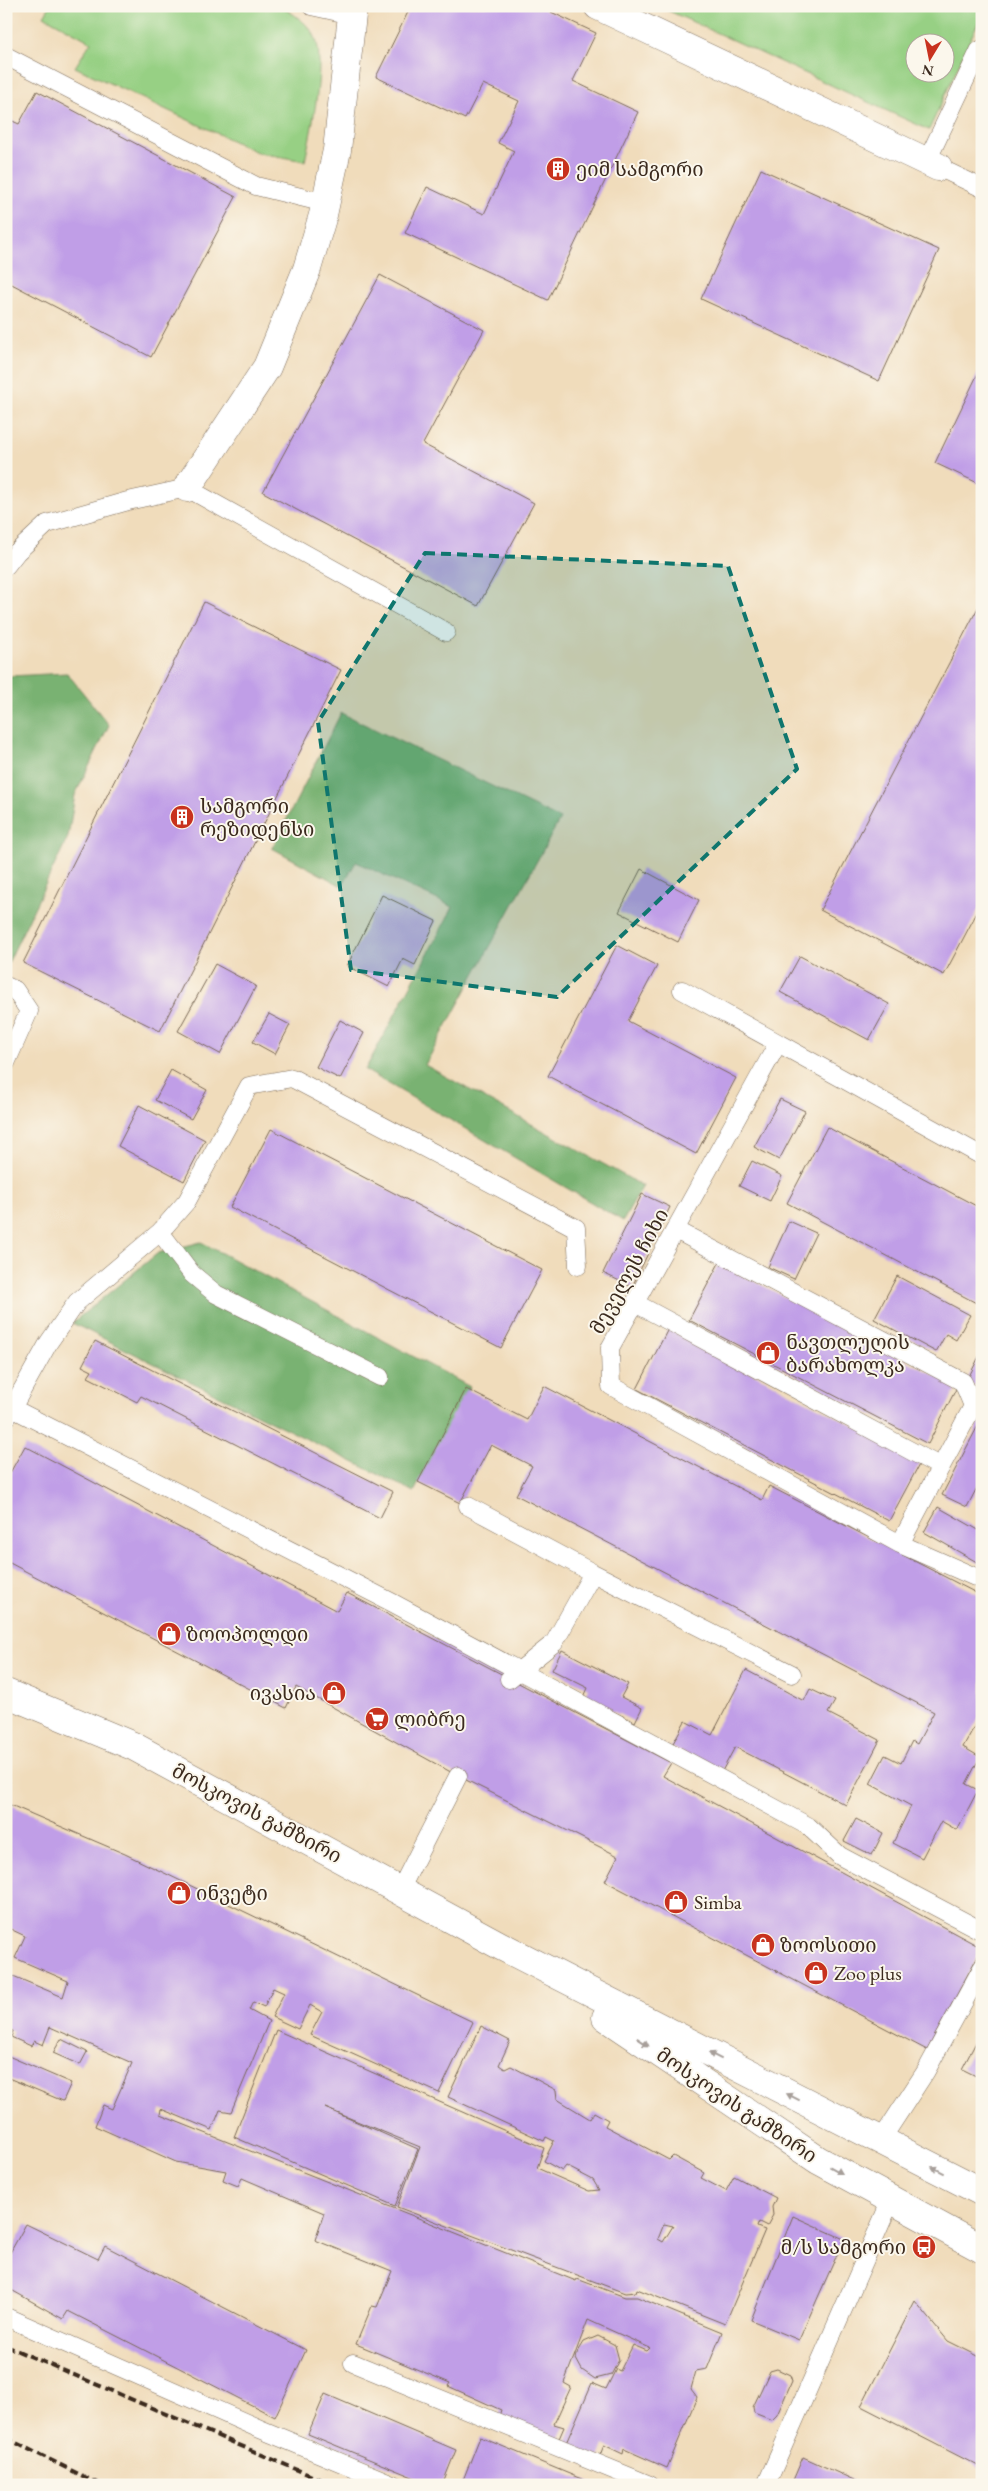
<svg xmlns="http://www.w3.org/2000/svg" width="988" height="2491" font-family="'EB Garamond','Noto Serif Georgian',serif">
  <style>
    .green { fill: #97d084; stroke: #697d51; fill-rule: evenodd }
    .forest { fill: #79b272; stroke: #5a6e48 }
    .building { fill: #c09ee7; fill-rule: evenodd }
    .lines { fill: none; stroke-linecap: round; stroke-linejoin: round }
    .service-casing { stroke: #7a6855; stroke-width: 19 }
    .minor-casing { stroke: #7a6855; stroke-width: 29 }
    .primary-casing { stroke: #7a6855; stroke-width: 29 }
    .service { stroke: #fff; stroke-width: 18 }
    .minor { stroke: #fff; stroke-width: 28 }
    .primary { stroke: #fff; stroke-width: 28 }
    .rail { stroke: #3b2a1e; stroke-width: 4; stroke-dasharray: 8 4; stroke-linecap: butt }
    .oneway { fill: #a79f9a }
    .marked { fill: #0f766e; fill-opacity: 0.2; stroke: #0f766e; stroke-width: 4; stroke-dasharray: 10 6; stroke-linejoin: round }
    .labels { text-anchor: middle; stroke-width: 4; stroke-linejoin: round; paint-order: stroke }
    .poi-label { font-size: 20px; fill: #3b2a1e; stroke: #fbf7ec; text-anchor: start }
    .street-label { font-size: 20px; fill: #3b2a1e; stroke: #fbf7ec }
  </style>
  <rect width="100%" height="100%" fill="#fbf7ec"/>
  <filter id="ink" filterUnits="userSpaceOnUse"><feTurbulence type="fractalNoise" baseFrequency=".02" numOctaves="2"/><feDisplacementMap in="SourceGraphic" scale="10" xChannelSelector="R" yChannelSelector="G"/><feConvolveMatrix kernelMatrix="1 2 1 2 8 2 1 2 1" color-interpolation-filters="sRGB"/></filter>
  <filter id="wash" filterUnits="userSpaceOnUse"><feTurbulence type="fractalNoise" baseFrequency=".0096" numOctaves="4" result="noise"/><feDisplacementMap in="SourceGraphic" scale="20" xChannelSelector="R" yChannelSelector="G"/><feGaussianBlur stdDeviation="1.12" result="paint"/><feColorMatrix in="noise" values="0 0 0 0 0 0 0 0 0 0 0 0 0 0 0 0 0 1.4 0 .05"/><feComposite in="paint" operator="in"/></filter>
  <g filter="url(#wash)">
    <rect width="100%" height="100%" fill="#f0dcbb"/>
    <path class="green" d="M 50,6 L 280,6 C 291,12 306,22 313,33 C 328,57 311,132 305,161 L 259,153 L 75,67 L 91,42 L 44,16 Z
      M 658,6 L 982,6 L 982,14 L 929,130 ZM 916,42 L 946,42 L 946,72 L 916,72 Z"/>
    <path class="forest" d="M 67,673 L 109,725 L 75,795 L 68,837 L 8,963 L 6,963 L 6,683 L 10,676 Z
      M 341,713 L 560,819 L 425,1065 L 643,1186 L 623,1221 L 365,1070 L 453,907 L 356,862 L 342,886 L 272,848 Z
      M 201,1242 L 470,1387 L 414,1492 L 72,1323 L 158,1253 Z"/>
    <g id="blocks">
      <path class="building" d="M 411,6 L 538,6 L 596,33 L 573,81 L 638,112 L 548,300 L 405,233 L 427,187 L 484,214 L 514,151 L 498,143 L 519,101 L 483,84 L 465,119 L 376,77 Z
        M 37,91 L 236,197 L 151,357 L 6,281 L 6,118 L 19,124 Z
        M 761,169 L 939,250 L 879,381 L 701,299 Z
        M 380,275 L 484,330 L 423,444 L 534,503 L 478,606 L 263,492 Z
        M 982,365 L 982,485 L 935,463 Z
        M 982,600 L 982,903 L 944,975 L 820,910 Z
        M 204,602 L 341,670 L 160,1031 L 23,963 Z
        M 641,869 L 699,900 L 678,942 L 619,912 Z
        M 382,895 L 436,921 L 415,965 L 403,959 L 389,987 L 347,966 Z
        M 617,945 L 657,966 L 628,1021 L 736,1078 L 696,1154 L 548,1076 Z
        M 800,956 L 889,1004 L 869,1040 L 780,992 Z
        M 215,964 L 256,986 L 220,1054 L 178,1031 Z
        M 269,1014 L 290,1025 L 275,1054 L 253,1042 Z
        M 340,1020 L 364,1033 L 340,1079 L 316,1067 Z
        M 171,1070 L 207,1090 L 191,1119 L 155,1100 Z
        M 780,1099 L 805,1111 L 779,1160 L 754,1147 Z
        M 139,1105 L 205,1140 L 184,1181 L 118,1146 Z
        M 827,1127 L 982,1209 L 982,1306 L 787,1203 Z
        M 271,1129 L 542,1270 L 501,1348 L 230,1207 Z
        M 752,1161 L 782,1176 L 770,1201 L 739,1186 Z
        M 642,1194 L 670,1207 L 632,1287 L 603,1273 Z
        M 789,1221 L 816,1233 L 794,1279 L 768,1267 Z
        M 719,1263 L 957,1387 L 928,1444 L 689,1320 Z
        M 897,1276 L 970,1315 L 956,1340 L 946,1334 L 936,1352 L 874,1319 Z
        M 668,1329 L 921,1461 L 889,1521 L 637,1389 Z
        M 95,1341 L 393,1492 L 380,1518 L 141,1396 L 137,1402 L 88,1377 L 92,1371 L 82,1366 Z
        M 982,1351 L 982,1390 L 966,1382 Z
        M 544,1386 L 762,1500 L 769,1486 L 982,1596 L 982,1713 L 963,1747 L 980,1757 L 966,1784 L 978,1790 L 957,1830 L 941,1821 L 922,1858 L 893,1843 L 911,1806 L 870,1784 L 885,1755 L 901,1763 L 912,1741 L 917,1744 L 934,1712 L 516,1495 L 532,1466 L 491,1445 L 460,1503 L 418,1482 L 466,1389 L 527,1420 Z
        M 982,1418 L 982,1478 L 967,1507 L 942,1495 Z
        M 25,1446 L 337,1611 L 347,1593 L 671,1763 L 663,1776 L 982,1948 L 927,2050 L 605,1881 L 618,1856 L 458,1776 L 296,1687 L 286,1708 L 6,1561 L 6,1480 Z
        M 938,1507 L 982,1532 L 982,1565 L 924,1532 Z
        M 562,1650 L 628,1684 L 621,1697 L 642,1708 L 635,1722 L 584,1697 L 588,1688 L 552,1670 Z
        M 746,1670 L 804,1701 L 810,1689 L 835,1701 L 828,1713 L 880,1740 L 846,1805 L 735,1747 L 721,1773 L 671,1747 L 685,1721 L 712,1735 Z
        M 6,1803 L 125,1854 L 473,2022 L 439,2093 L 310,2035 L 322,2012 L 310,2005 L 298,2029 L 272,2017 L 284,1993 L 273,1988 L 264,2007 L 253,2002 L 249,2010 L 269,2021 L 231,2112 L 220,2110 L 212,2130 L 161,2109 L 160,2115 L 576,2281 L 577,2279 L 625,2297 L 637,2297 L 722,2332 L 707,2369 L 696,2371 L 691,2389 L 697,2397 L 667,2468 L 624,2449 L 623,2454 L 604,2445 L 599,2458 L 566,2443 L 592,2383 L 606,2389 L 616,2369 L 620,2371 L 633,2345 L 647,2351 L 650,2348 L 588,2320 L 564,2383 L 571,2387 L 554,2424 L 564,2427 L 558,2441 L 499,2416 L 501,2410 L 448,2386 L 450,2383 L 356,2344 L 372,2306 L 377,2307 L 392,2271 L 315,2240 L 324,2213 L 242,2178 L 238,2186 L 223,2180 L 226,2171 L 176,2162 L 95,2126 L 103,2105 L 112,2109 L 132,2063 L 50,2027 L 43,2045 L 34,2041 L 31,2046 L 11,2037 L 13,2031 L 6,2028 L 6,1973 L 63,1997 L 68,1981 L 15,1958 L 25,1936 L 6,1927 Z
        M 856,1819 L 883,1833 L 872,1855 L 844,1841 Z
        M 481,2026 L 510,2041 L 499,2065 L 505,2069 L 511,2066 L 556,2090 L 557,2099 L 590,2119 L 594,2112 L 608,2120 L 605,2126 L 669,2160 L 673,2156 L 704,2173 L 701,2178 L 726,2191 L 734,2176 L 776,2198 L 772,2207 L 773,2215 L 767,2226 L 759,2222 L 757,2227 L 765,2230 L 725,2324 L 637,2289 L 636,2292 L 625,2293 L 397,2207 L 420,2147 L 325,2108 L 418,2149 L 395,2206 L 234,2137 L 276,2030 L 544,2148 L 537,2168 L 589,2191 L 599,2190 L 593,2180 L 566,2166 L 562,2171 L 544,2161 L 554,2141 L 546,2137 L 544,2141 L 448,2097 ZM 664,2224 L 673,2226 L 663,2242 L 658,2239 Z
        M 982,2031 L 982,2079 L 962,2069 Z
        M 61,2039 L 87,2052 L 80,2065 L 53,2053 Z
        M 6,2055 L 71,2083 L 63,2101 L 6,2077 Z
        M 793,2216 L 844,2239 L 799,2340 L 751,2320 Z
        M 26,2224 L 98,2259 L 105,2246 L 306,2350 L 275,2417 L 68,2311 L 63,2319 L 6,2287 L 6,2260 Z
        M 915,2301 L 948,2341 L 982,2358 L 982,2468 L 861,2406 Z
        M 598,2336 L 615,2345 L 619,2360 L 611,2375 L 595,2379 L 582,2370 L 575,2357 L 584,2342 Z
        M 777,2369 L 790,2375 L 792,2381 L 777,2415 L 772,2420 L 754,2413 L 753,2407 L 770,2371 Z
        M 325,2394 L 456,2450 L 442,2485 L 432,2485 L 308,2434 Z
        M 480,2437 L 596,2485 L 461,2485 Z
        M 803,2457 L 865,2485 L 791,2485 Z"/>
    </g>
  </g>
  <g filter="url(#ink)">
    <use href="#blocks" fill-opacity="0" stroke="#7a6855" stroke-width="1"/>
    <g class="lines">
      <g class="service-casing">
        <path id="service" d="M 311,6 L 352,15
          M 6,56 L 256,186 L 325,203
          M 927,161 L 979,51 L 982,49
          M 938,167 L 982,188
          M 6,566 L 17,552 L 47,524 L 128,501 L 187,488 L 446,632
          M 6,986 L 15,990 L 29,1011 L 6,1063
          M 682,990 L 778,1043
          M 982,1156 L 778,1043 L 610,1348 L 611,1386 L 900,1544 L 982,1580
          M 676,1230 L 963,1382 L 973,1406 L 900,1544
          M 160,1232 L 192,1274 L 216,1294 L 380,1377
          M 635,1303 L 941,1467
          M 12,1408 L 393,1603 L 808,1826 L 840,1856 L 982,1931
          M 7,1417 L 49,1342 L 77,1302 L 160,1232 L 187,1201 L 249,1086 L 292,1078 L 576,1228 L 578,1266
          M 468,1506 L 593,1573 L 792,1674
          M 509,1679 L 554,1643 L 593,1573
          M 400,1890 L 458,1776
          M 881,2140 L 926,2071 L 982,1968
          M 6,2317 L 260,2429 L 395,2485
          M 353,2363 L 650,2485
          M 766,2485 L 891,2200"/>
      </g>
      <g class="minor-casing">
        <path id="minor" d="M 598,6 L 938,167
          M 187,488 L 267,367 L 307,269 L 323,215 L 337,150 L 353,6"/>
      </g>
      <g class="primary-casing">
        <path id="primary" d="M 6,1693 L 133,1746 L 501,1946 L 982,2192
          M 606,2017 L 818,2160 L 982,2249"/>
      </g>
      <use href="#service" class="service"/>
      <use href="#minor" class="minor"/>
      <use href="#primary" class="primary"/>
      <path class="rail" d="M 6,2346 L 333,2485
        M 6,2438 L 101,2485"/>
    </g>
    <defs><path id="oneway-solid" d="M-6-.8H1V-3.2L6.5 0L1 3.2V.8H-6Z" transform="scale(1.25)"/></defs>
    <g class="oneway">
      <use href="#oneway-solid" transform="translate(643 2042) rotate(34)"/>
      <use href="#oneway-solid" transform="translate(715 2056) rotate(-153)"/>
      <use href="#oneway-solid" transform="translate(793 2097) rotate(-153)"/>
      <use href="#oneway-solid" transform="translate(836 2170) rotate(29)"/>
      <use href="#oneway-solid" transform="translate(938 2170) rotate(-153)"/>
    </g>
  </g>
  <path class="marked" d="M 425,553 L 728,566 L 797,769 L 557,997 L 351,970 L 318,722 Z"/>
  <defs>
    <g id="building-disc" transform="scale(1.25)"><circle r="9.5" fill="#c8321e" stroke="#fbf7ec"/><path d="M-4-6H4V6H1V3H-1V6H-4ZM-2.5-4.3h1.7v1.8h-1.7ZM.8-4.3h1.7v1.8H.8ZM-2.5-1h1.7V.8h-1.7ZM.8-1h1.7V.8H.8Z" fill="#fff"/></g>
    <g id="shop-disc" transform="scale(1.25)"><circle r="9.5" fill="#c8321e" stroke="#fbf7ec"/><path d="M-5-2.5h2.3a2.7 3.5 0 0 1 5.4 0H5L5.5 6h-11ZM-1.5-2.5h3a1.5 2.3 0 0 0-3 0Z" fill="#fff"/></g>
    <g id="supermarket-disc" transform="scale(1.25)"><circle r="9.5" fill="#c8321e" stroke="#fbf7ec"/><path d="M-6-5.5h2.5l.6 2H6L4.5 2H-2.5L-4.4-4H-6ZM-1.5 3.2a1.3 1.3 0 1 0 .1 0ZM3 3.2a1.3 1.3 0 1 0 .1 0Z" fill="#fff"/></g>
    <g id="bus-disc" transform="scale(1.25)"><circle r="9.5" fill="#c8321e" stroke="#fbf7ec"/><path d="M-5-6H5V4H4V6H2V4H-2V6H-4V4H-5ZM-3.5-4V0h7V-4ZM-3.5 1.2v1.5H-2V1.2ZM2 1.2v1.5H3.5V1.2Z" fill="#fff"/></g>
  </defs>
  <g fill-rule="evenodd">
    <use href="#building-disc" x="558" y="169"/>
    <use href="#building-disc" x="182" y="817"/>
    <use href="#shop-disc" x="768" y="1353"/>
    <use href="#shop-disc" x="169" y="1634"/>
    <use href="#shop-disc" x="334" y="1693"/>
    <use href="#supermarket-disc" x="377" y="1719"/>
    <use href="#shop-disc" x="179" y="1893"/>
    <use href="#shop-disc" x="676" y="1902"/>
    <use href="#shop-disc" x="763" y="1945"/>
    <use href="#shop-disc" x="816" y="1973"/>
    <use href="#bus-disc" x="924" y="2247"/>
  </g>
  <g class="labels">
    <g class="poi-label">
      <text x="576" y="176">ეიმ სამგორი</text>
      <text x="200" y="813">სამგორი<tspan x="200" dy="23">რეზიდენსი</tspan></text>
      <text x="786" y="1349">ნავთლუღის<tspan x="786" dy="23">ბარახოლკა</tspan></text>
      <text x="186" y="1641">ზოოპოლდი</text>
      <text x="316" y="1700" text-anchor="end">ივასია</text>
      <text x="394" y="1726">ლიბრე</text>
      <text x="196" y="1900">ინვეტი</text>
      <text x="694" y="1909">Simba</text>
      <text x="780" y="1952">ზოოსითი</text>
      <text x="834" y="1980">Zoo plus</text>
      <text x="906" y="2254" text-anchor="end">მ/ს სამგორი</text>
    </g>
    <g class="street-label">
      <text transform="translate(629 1271) rotate(-61)" y="7">მეველეს ჩიხი</text>
      <text transform="translate(257 1813) rotate(28)" y="7">მოსკოვის გამზირი</text>
      <text transform="translate(737 2105) rotate(34)" y="7">მოსკოვის გამზირი</text>
    </g>
  </g>
  <rect width="988" height="2491" fill="none" stroke="#fbf7ec" stroke-width="25"/>
  <g transform="translate(930 58) rotate(190)"><circle r="24" fill="#fbf7ec" stroke="#aea59a"/>
  <path d="M0-4L9 19L0 12L-9 19Z" fill="#c8321e"/>
  <text y="-8" font-size="14" font-weight="bold" text-anchor="middle" fill="#3b2a1e">N</text>
  </g>
</svg>
